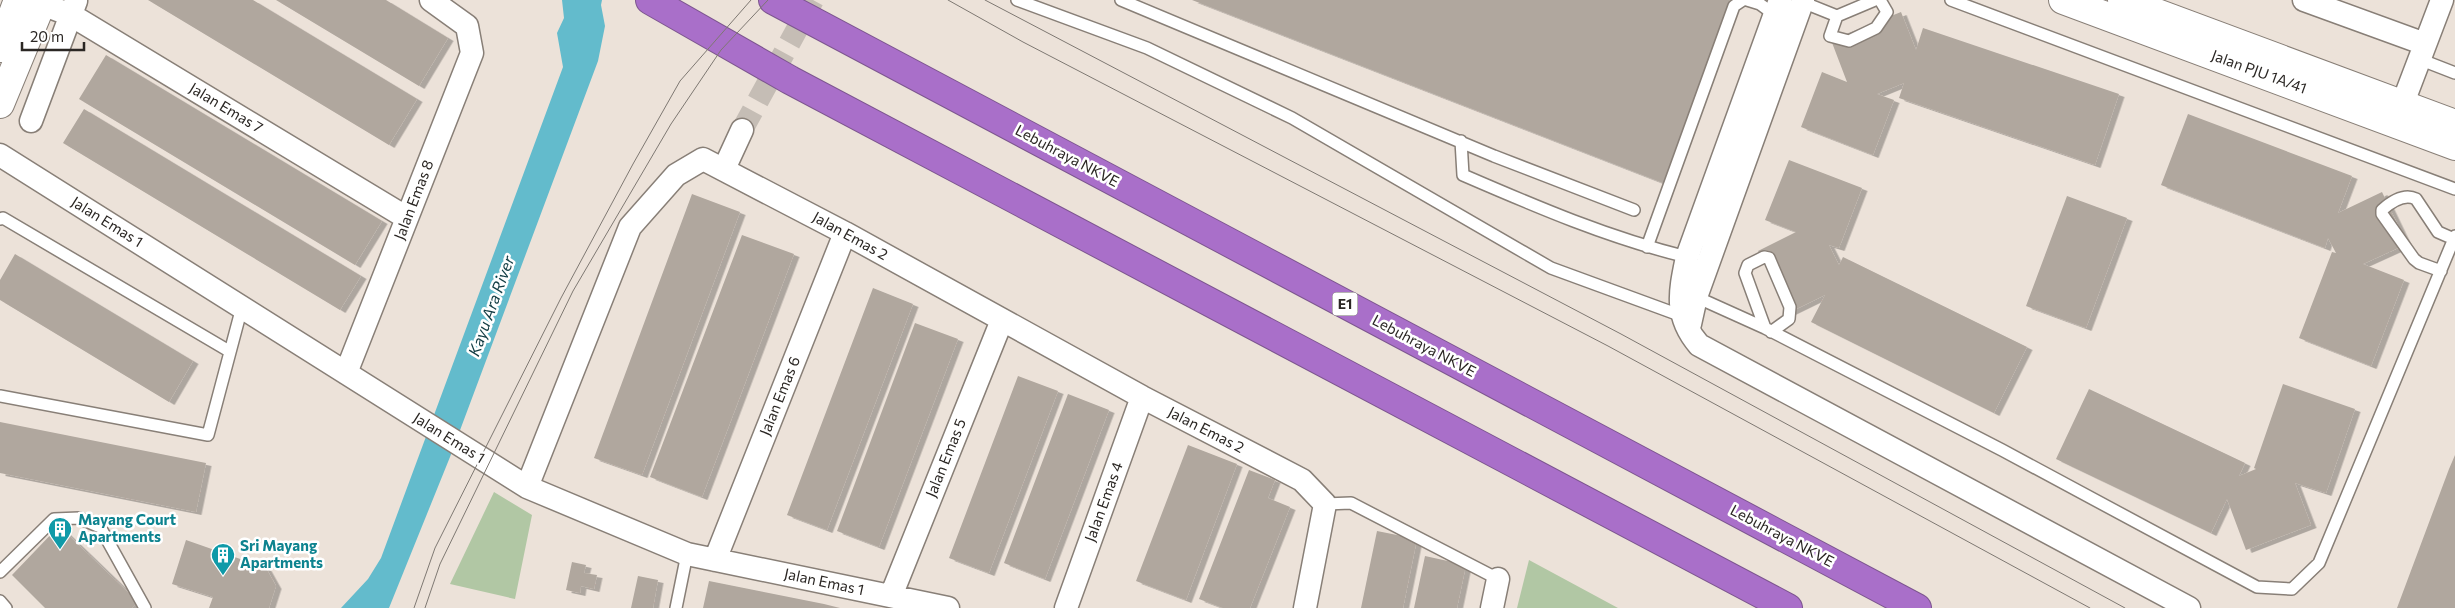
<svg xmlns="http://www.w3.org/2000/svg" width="2455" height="608" font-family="Commissioner,sans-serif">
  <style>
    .green { fill: #b1c7a4 }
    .water { fill: #63bbcc }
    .building { fill: #b0a79e; filter: url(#shadow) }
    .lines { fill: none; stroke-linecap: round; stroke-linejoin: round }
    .minor-tunnel { stroke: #c5bdb5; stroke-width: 22; stroke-dasharray: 22 11; stroke-linecap: butt }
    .service-casing { stroke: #887f77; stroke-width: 14 }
    .minor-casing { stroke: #887f77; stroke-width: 25 }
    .tertiary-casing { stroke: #887f77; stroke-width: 30 }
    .motorway-casing { stroke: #7d568f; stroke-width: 30 }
    .service { stroke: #fff; stroke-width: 11 }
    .minor { stroke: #fff; stroke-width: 22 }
    .tertiary { stroke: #fff; stroke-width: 28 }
    .motorway { stroke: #a96fc9; stroke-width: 28 }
    .tram { stroke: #7e7872; stroke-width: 1 }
    .labels { text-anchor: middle; stroke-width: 5; stroke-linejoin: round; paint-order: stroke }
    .shield { fill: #fff; stroke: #6b6866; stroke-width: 1 }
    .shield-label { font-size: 14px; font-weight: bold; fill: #2b2724 }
    .street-label { font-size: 15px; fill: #2b2724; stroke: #fff }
    .culture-label { font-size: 15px; font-weight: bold; fill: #0d838f; stroke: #fff; text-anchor: start }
    .water-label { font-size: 16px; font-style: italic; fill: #113c43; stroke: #fff }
  </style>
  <defs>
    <filter id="shadow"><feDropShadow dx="5.5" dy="3" stdDeviation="0" flood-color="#0004"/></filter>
  </defs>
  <rect width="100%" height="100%" fill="#ece2d9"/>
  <path class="green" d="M 494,492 L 532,515 L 515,599 L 450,584 Z
    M 1529,560 L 1618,608 L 1517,608 Z"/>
  <path class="water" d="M 562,0 L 602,0 L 601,5 L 605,26 L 598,61 L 450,457 L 389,608 L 341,608 L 368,579 L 381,558 L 563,67 L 557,33 L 564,18 Z"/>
  <path class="building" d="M 148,0 L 253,0 L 417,99 L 389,145 Z
    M 276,0 L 386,0 L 448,38 L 419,86 Z
    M 1192,0 L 1730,0 L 1663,183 Z
    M 1901,12 L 1916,50 L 1923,28 L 2119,94 L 2095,165 L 1899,98 L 1904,83 L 1877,94 L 1894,100 L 1873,155 L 1801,127 L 1822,72 L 1847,82 L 1831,40 Z
    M 106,55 L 382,221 L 355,265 L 79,99 Z
    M 84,109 L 361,276 L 340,310 L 63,143 Z
    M 2188,114 L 2352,176 L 2338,213 L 2382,192 L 2407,244 L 2363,264 L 2404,280 L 2371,366 L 2299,338 L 2332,252 L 2336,253 L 2328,238 L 2325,248 L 2161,185 Z
    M 1789,160 L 1862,188 L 1839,248 L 1829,245 L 1839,265 L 1843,257 L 2027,347 L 1994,413 L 1811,322 L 1825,295 L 1788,313 L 1758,251 L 1796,232 L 1765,220 Z
    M 692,194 L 740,212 L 642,475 L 594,458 Z
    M 2067,196 L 2127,218 L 2086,328 L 2026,306 Z
    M 742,235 L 794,254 L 702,497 L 650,477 Z
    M 15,254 L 193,361 L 169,402 L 0,300 L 0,280 Z
    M 873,288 L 913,304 L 827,530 L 787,515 Z
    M 915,323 L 958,339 L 879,547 L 837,531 Z
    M 1018,376 L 1058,391 L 989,573 L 949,558 Z
    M 2283,384 L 2355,409 L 2326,493 L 2295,483 L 2311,525 L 2246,550 L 2227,499 L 2211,533 L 2056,459 L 2089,389 L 2245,463 L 2239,476 L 2256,469 L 2254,468 Z
    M 1068,394 L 1109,410 L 1045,579 L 1004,563 Z
    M 0,422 L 206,463 L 196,512 L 0,473 Z
    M 1188,445 L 1237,464 L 1186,600 L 1136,581 Z
    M 2455,455 L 2455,608 L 2397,608 L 2449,469 Z
    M 1249,470 L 1275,480 L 1268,498 L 1290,507 L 1250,608 L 1223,608 L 1199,599 Z
    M 59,526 L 138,602 L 132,608 L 45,608 L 12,575 Z
    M 1377,531 L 1417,539 L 1403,608 L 1361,608 Z
    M 186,540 L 266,568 L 276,586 L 269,608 L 209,608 L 213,597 L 172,584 Z
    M 1425,556 L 1466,565 L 1457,608 L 1414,608 Z
    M 572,562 L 586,565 L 584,573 L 597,575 L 594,589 L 581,586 L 580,593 L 566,590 Z
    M 638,576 L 658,580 L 653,608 L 631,608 Z
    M 709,581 L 824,604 L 840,608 L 703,608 Z"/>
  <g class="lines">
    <path class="minor-tunnel" d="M 742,130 L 813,0"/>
    <g class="service-casing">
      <path id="service" d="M 1017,0 L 1147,48 L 1292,118 L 1551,268 L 1682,316
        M 1121,0 L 1494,156 L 1634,210
        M 1747,0 L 1760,4 L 1775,15
        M 1875,0 L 1837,16 L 1830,36 L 1849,41 L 1876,28 L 1887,12 L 1880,0
        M 1951,0 L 2455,189
        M 1802,2 L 1837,16
        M 2419,59 L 2455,73
        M 1461,141 L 1463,175 C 1537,207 1609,238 1687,257
        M 0,219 L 3,218 L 229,351
        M 1647,247 L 1734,6 L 1743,0
        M 2441,271 L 2419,263 L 2414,259 L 2382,214 L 2382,210 C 2391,202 2404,193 2416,199 L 2438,232 L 2454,239
        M 1694,296 L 1765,328 L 2002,450 L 2257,587 L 2292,589 L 2319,563 L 2455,236
        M 1765,328 L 1745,273 L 1748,265 L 1764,257 L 1769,258 L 1790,307 L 1789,319 L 1771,332
        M 0,396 L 208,435 L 242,307
        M 1325,504 L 1351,503 L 1498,579
        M 0,572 L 54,519 L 79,518 L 100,527 L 145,608
        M 0,601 L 6,608
        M 676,608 L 687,554"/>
    </g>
    <g class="minor-casing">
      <path id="minor" d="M 31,0 L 71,15 L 407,218
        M 1780,0 L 1687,257 C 1680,291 1674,316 1699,345 L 2189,608
        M 2304,0 L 2425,44
        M 31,121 L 76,1
        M 2396,121 L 2442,0
        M 0,155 L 527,487 L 687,554 L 948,608
        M 724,169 L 742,130
        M 1690,324 L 1696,297 L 1803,0
        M 346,373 L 472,53 L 467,26 L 431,0
        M 527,487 L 630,227 L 676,175 L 703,159 L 845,233 L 1142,397 L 1302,480 L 1325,504 L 1305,608
        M 715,560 L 845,233
        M 891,596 L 1002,320
        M 1066,608 L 1142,397
        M 1492,608 L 1498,579"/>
    </g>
    <g class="tertiary-casing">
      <path id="tertiary" d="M 2063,0 L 2455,146
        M 2122,0 L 2455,124
        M 0,48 L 18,0
        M 0,104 L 43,0"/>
    </g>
    <g class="motorway-casing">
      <path id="motorway" d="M 650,0 L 790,80 L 1788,608
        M 773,0 L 1917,608"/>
    </g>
    <use href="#service" class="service"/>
    <use href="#minor" class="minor"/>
    <use href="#tertiary" class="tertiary"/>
    <use href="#motorway" class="motorway"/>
    <path class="tram" d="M 948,0 L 1023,42 L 1608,346 L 2090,608
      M 985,0 L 1621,334 L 2125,608
      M 414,608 L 435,548 L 561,298 L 633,164 L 680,81 L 751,0
      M 425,608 L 440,564 L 573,291 L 671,124 L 721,50 L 768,0"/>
  </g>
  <defs>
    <g id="building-pin" transform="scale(1.25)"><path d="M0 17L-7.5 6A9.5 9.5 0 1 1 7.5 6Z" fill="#0f9aa8" stroke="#fff"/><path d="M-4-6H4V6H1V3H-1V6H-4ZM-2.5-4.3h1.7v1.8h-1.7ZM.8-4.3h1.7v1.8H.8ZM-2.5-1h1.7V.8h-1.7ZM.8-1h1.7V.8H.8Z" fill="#fff"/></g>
  </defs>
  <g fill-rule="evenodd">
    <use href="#building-pin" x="60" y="529"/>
    <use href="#building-pin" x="223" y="555"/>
  </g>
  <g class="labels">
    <rect class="shield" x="1332.5" y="292.5" width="25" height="23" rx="4"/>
    <g class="shield-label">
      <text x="1345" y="309">E1</text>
    </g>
    <g class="street-label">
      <text transform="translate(2259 72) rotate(20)" y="5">Jalan PJU 1A/41</text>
      <text transform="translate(226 108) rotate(31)" y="5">Jalan Emas 7</text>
      <text transform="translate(1067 156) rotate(28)" y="5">Lebuhraya NKVE</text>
      <text transform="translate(414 200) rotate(-69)" y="5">Jalan Emas 8</text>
      <text transform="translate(107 222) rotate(32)" y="5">Jalan Emas 1</text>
      <text transform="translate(850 236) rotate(29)" y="5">Jalan Emas 2</text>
      <text transform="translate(1424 346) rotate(28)" y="5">Lebuhraya NKVE</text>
      <text transform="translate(780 396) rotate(-68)" y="5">Jalan Emas 6</text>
      <text transform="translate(1206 430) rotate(27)" y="5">Jalan Emas 2</text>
      <text transform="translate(449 438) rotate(32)" y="5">Jalan Emas 1</text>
      <text transform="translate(946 458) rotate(-68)" y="5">Jalan Emas 5</text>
      <text transform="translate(1104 502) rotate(-70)" y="5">Jalan Emas 4</text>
      <text transform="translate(1782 536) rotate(28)" y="5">Lebuhraya NKVE</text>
      <text transform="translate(824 582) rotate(12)" y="5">Jalan Emas 1</text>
    </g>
    <g class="culture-label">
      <text x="78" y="525">Mayang Court<tspan x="78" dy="17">Apartments</tspan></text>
      <text x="240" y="551">Sri Mayang<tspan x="240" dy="17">Apartments</tspan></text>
    </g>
    <g class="water-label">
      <text transform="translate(491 306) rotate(-70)" y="6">Kayu Ara River</text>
    </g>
  </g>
  <path d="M22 42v8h62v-8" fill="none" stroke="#2b2724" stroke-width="2.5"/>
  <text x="30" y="42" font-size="15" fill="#2b2724" stroke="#ffffff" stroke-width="4" paint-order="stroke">20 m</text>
</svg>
